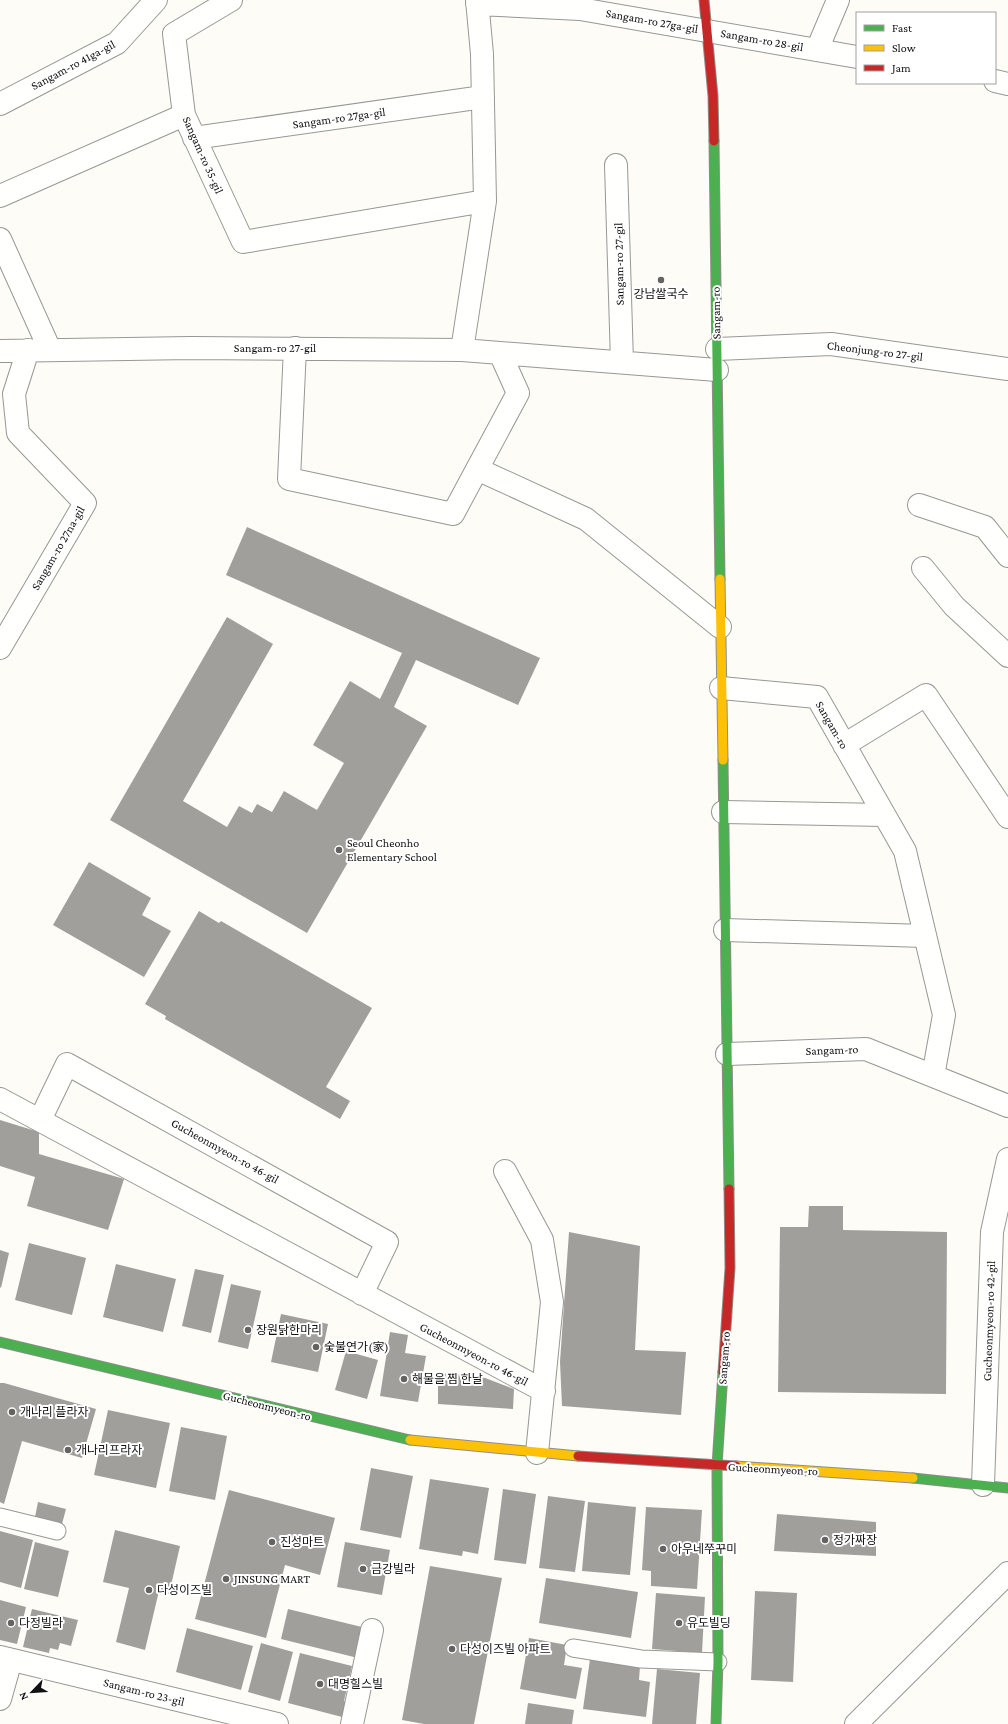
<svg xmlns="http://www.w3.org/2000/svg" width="1008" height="1724" font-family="'Crimson Pro','Noto Sans KR',serif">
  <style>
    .building { fill: #a19f9c }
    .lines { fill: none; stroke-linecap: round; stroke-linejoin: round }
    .lane-casing { stroke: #979795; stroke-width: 19 }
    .street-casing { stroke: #979795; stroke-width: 24 }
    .fast-casing { stroke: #8e8d8b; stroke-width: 11 }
    .slow-casing { stroke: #8e8d8b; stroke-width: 11 }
    .jam-casing { stroke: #8e8d8b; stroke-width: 11 }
    .lane { stroke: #fffffe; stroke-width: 17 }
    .street { stroke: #fffffe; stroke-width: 22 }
    .fast { stroke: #4caf50; stroke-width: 9 }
    .slow { stroke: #ffc107; stroke-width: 9 }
    .jam { stroke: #c62828; stroke-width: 9 }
    .poi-dot { fill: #646362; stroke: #fff; stroke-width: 1.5 }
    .labels { text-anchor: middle; stroke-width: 4; stroke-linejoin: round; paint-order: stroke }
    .street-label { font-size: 12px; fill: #111; stroke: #fff }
    .poi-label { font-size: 12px; fill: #111; stroke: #fff; text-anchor: start }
  </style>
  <rect width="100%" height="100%" fill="#fdfcf7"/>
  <path class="building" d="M 247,527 L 540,658 L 518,705 L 416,660 L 394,707 L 427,726 L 307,933 L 110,820 L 227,617 L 273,644 L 183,801 L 227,827 L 239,806 L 252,813 L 257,804 L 272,812 L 284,791 L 317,810 L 344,763 L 313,745 L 350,681 L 380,699 L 402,653 L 226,575 Z
    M 89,862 L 151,898 L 142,915 L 171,931 L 144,977 L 53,925 Z
    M 199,911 L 219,923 L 221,921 L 372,1008 L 326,1087 L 350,1101 L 340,1119 L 165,1019 L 166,1016 L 145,1004 Z
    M 0,1120 L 39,1132 L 39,1154 L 124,1179 L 108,1230 L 27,1206 L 35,1177 L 0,1166 Z
    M 809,1206 L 843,1206 L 843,1230 L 947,1232 L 946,1394 L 778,1392 L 780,1227 L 808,1227 Z
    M 569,1232 L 640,1246 L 635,1350 L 686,1352 L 681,1415 L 562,1406 L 560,1362 Z
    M 29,1243 L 86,1258 L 72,1315 L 15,1300 Z
    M 0,1250 L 9,1253 L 1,1288 L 0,1287 Z
    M 116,1264 L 176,1279 L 163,1332 L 103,1317 Z
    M 195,1269 L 224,1275 L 211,1333 L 182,1326 Z
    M 231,1284 L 261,1291 L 248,1349 L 218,1342 Z
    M 281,1314 L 328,1324 L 318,1372 L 271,1362 Z
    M 390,1332 L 408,1335 L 405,1353 L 426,1356 L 418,1402 L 380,1396 Z
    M 346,1351 L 378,1360 L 367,1399 L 335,1390 Z
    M 438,1373 L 480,1376 L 514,1389 L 513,1409 L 438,1404 Z
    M 0,1383 L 4,1383 L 96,1409 L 82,1458 L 22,1441 L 4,1504 L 0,1502 Z
    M 108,1410 L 170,1423 L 156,1488 L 94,1475 Z
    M 181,1427 L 227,1436 L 215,1500 L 169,1491 Z
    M 371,1468 L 413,1476 L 401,1538 L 360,1530 Z
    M 430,1479 L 489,1488 L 478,1554 L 463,1551 L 462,1556 L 419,1549 Z
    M 503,1489 L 536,1494 L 526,1564 L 494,1560 Z
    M 229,1490 L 335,1518 L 320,1575 L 285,1565 L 266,1638 L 195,1619 Z
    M 548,1496 L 585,1501 L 575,1572 L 539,1568 Z
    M 38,1502 L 66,1509 L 62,1524 L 35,1517 Z
    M 588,1502 L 636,1507 L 630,1575 L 582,1571 Z
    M 646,1507 L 702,1510 L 697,1589 L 651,1586 L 651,1571 L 642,1570 Z
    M 777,1514 L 876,1522 L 876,1556 L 774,1551 Z
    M 115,1530 L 180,1546 L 169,1594 L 159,1591 L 145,1650 L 116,1642 L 129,1588 L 103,1582 Z
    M 0,1531 L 33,1540 L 21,1588 L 0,1582 Z
    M 35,1542 L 69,1551 L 58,1597 L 24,1589 Z
    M 345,1542 L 390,1550 L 382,1595 L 337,1587 Z
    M 430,1566 L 502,1578 L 474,1724 L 424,1724 L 402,1720 Z
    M 546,1578 L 638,1592 L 631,1638 L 539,1623 Z
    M 755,1591 L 797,1593 L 793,1682 L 751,1680 Z
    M 656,1593 L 705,1597 L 702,1653 L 652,1649 Z
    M 0,1600 L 26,1607 L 17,1644 L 0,1640 Z
    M 32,1609 L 78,1620 L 71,1646 L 60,1643 L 58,1650 L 50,1648 L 49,1653 L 23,1647 Z
    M 288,1609 L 366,1628 L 358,1658 L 281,1639 Z
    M 187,1628 L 253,1646 L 241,1690 L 176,1672 Z
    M 529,1638 L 567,1645 L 564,1665 L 582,1668 L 576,1699 L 520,1689 Z
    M 261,1643 L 293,1652 L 280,1701 L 248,1692 Z
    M 300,1653 L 352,1666 L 344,1701 L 350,1703 L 346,1718 L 288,1703 Z
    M 590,1659 L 640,1666 L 639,1680 L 650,1682 L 646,1717 L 583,1709 Z
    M 657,1669 L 700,1673 L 696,1724 L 652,1724 Z
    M 528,1703 L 574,1710 L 572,1724 L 525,1724 Z"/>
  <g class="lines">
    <g class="lane-casing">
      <path id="lane" d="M 0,1517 L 57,1531
        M 573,1648 L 641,1659 L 718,1662"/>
    </g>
    <g class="street-casing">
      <path id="street" d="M 231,0 L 174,34 L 184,115 L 243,242 L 485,201
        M 477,4 L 580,9 L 857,57
        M 817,50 L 838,0
        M 995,81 L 1008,84
        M 0,104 L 117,43 L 156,0
        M 194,138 L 483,97
        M 616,165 L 622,362
        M 0,196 L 184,115
        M 0,239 L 50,350
        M 295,348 L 289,479 L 453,514 L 518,393 L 500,353
        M 717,349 L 831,344 L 1008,369
        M 462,350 L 485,201 L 482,54 L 477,0
        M 0,351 L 191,348 L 462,350 L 717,370
        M 477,469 L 586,519 L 720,627
        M 919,505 L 985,527 L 1008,556
        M 923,568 L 954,606 L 1008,656
        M 0,648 L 85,503 L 18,433 L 14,394 L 28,350
        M 721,688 L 817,697 L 905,851 L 944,1015 L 933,1076
        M 844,745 L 926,695 L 1008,817
        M 723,812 L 884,815
        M 725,930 L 925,936
        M 727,1054 L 866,1049 L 1008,1106
        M 0,1099 L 544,1391
        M 40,1120 L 67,1064 L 387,1242 L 362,1294
        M 505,1171 L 542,1240 L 552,1302 L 537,1453
        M 983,1485 L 992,1232 L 1008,1159
        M 0,1657 L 277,1724
        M 0,1699 L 11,1660
        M 352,1724 L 372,1630
        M 856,1724 L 1008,1573"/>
    </g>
    <g class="fast-casing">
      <path id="fast" d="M 714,141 L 720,579
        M 723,760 L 729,1189
        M 0,1342 L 410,1440
        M 913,1478 L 1008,1488
        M 716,1724 L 718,1662 L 717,1466 L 723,1372"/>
    </g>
    <g class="slow-casing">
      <path id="slow" d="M 720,579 L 723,760
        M 410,1440 L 578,1456
        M 736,1466 L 913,1478"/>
    </g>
    <g class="jam-casing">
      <path id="jam" d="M 704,0 L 713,96 L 714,141
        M 723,1372 L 730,1268 L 729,1189
        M 578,1456 L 736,1466"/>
    </g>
    <use href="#lane" class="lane"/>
    <use href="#street" class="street"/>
    <use href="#fast" class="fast"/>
    <use href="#slow" class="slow"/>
    <use href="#jam" class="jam"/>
  </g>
  <g class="poi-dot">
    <circle cx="661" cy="280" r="4"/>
    <circle cx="339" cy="850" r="4"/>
    <circle cx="248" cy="1330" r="4"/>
    <circle cx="316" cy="1347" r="4"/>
    <circle cx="404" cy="1379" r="4"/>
    <circle cx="12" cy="1412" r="4"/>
    <circle cx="68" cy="1450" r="4"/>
    <circle cx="825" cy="1540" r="4"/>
    <circle cx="272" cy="1542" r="4"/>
    <circle cx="663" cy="1549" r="4"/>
    <circle cx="363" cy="1569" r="4"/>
    <circle cx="226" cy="1579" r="4"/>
    <circle cx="149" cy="1590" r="4"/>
    <circle cx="11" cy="1623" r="4"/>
    <circle cx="679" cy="1623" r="4"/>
    <circle cx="452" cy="1649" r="4"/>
    <circle cx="320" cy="1684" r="4"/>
  </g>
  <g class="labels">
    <g class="street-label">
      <text transform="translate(652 21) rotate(10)" y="4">Sangam-ro 27ga-gil</text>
      <text transform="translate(762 40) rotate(10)" y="4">Sangam-ro 28-gil</text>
      <text transform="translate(73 65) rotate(-28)" y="4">Sangam-ro 41ga-gil</text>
      <text transform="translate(339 118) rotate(-8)" y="4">Sangam-ro 27ga-gil</text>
      <text transform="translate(203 155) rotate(66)" y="4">Sangam-ro 35-gil</text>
      <text transform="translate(619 264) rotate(-91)" y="4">Sangam-ro 27-gil</text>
      <text transform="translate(716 313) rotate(-91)" y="4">Sangam-ro</text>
      <text x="275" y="352">Sangam-ro 27-gil</text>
      <text transform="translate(875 351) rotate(7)" y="4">Cheonjung-ro 27-gil</text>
      <text transform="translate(58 548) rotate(-60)" y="4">Sangam-ro 27na-gil</text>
      <text transform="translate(832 725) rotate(60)" y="4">Sangam-ro</text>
      <text transform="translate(832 1050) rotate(-2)" y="4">Sangam-ro</text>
      <text transform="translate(225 1151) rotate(29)" y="4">Gucheonmyeon-ro 46-gil</text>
      <text transform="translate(989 1321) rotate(-88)" y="4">Gucheonmyeon-ro 42-gil</text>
      <text transform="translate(474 1354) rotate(28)" y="4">Gucheonmyeon-ro 46-gil</text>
      <text transform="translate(724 1358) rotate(-86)" y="4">Sangam-ro</text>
      <text transform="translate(267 1406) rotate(14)" y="4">Gucheonmyeon-ro</text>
      <text transform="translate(773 1469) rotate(3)" y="4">Gucheonmyeon-ro</text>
      <text transform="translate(144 1692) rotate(14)" y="4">Sangam-ro 23-gil</text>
    </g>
    <g class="poi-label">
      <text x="661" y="298" text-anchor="middle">강남쌀국수</text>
      <text x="347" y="847">Seoul Cheonho<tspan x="347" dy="14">Elementary School</tspan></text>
      <text x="256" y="1334">장원닭한마리</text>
      <text x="324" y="1351">숯불연가(家)</text>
      <text x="412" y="1383">해물을 찜 한날</text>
      <text x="20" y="1416">개나리 플라자</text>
      <text x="76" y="1454">개나리프라자</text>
      <text x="833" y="1544">정가짜장</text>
      <text x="280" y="1546">진성마트</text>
      <text x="671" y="1553">아우네쭈꾸미</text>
      <text x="371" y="1573">금강빌라</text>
      <text x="234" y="1583">JINSUNG MART</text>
      <text x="157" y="1594">다성이즈빌</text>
      <text x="19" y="1627">다정빌라</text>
      <text x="687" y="1627">유도빌딩</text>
      <text x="460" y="1653">다성이즈빌 아파트</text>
      <text x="328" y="1688">대명힐스빌</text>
    </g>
  </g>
  <rect x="856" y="12" width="140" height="72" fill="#ffffff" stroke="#a0a0a0"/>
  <rect x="864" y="25" width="20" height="6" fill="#4caf50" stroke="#a0a0a0"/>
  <text x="892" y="32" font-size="12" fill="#111111">Fast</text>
  <rect x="864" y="45" width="20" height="6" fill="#ffc107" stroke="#a0a0a0"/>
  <text x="892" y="52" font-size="12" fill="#111111">Slow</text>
  <rect x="864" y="65" width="20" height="6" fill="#c62828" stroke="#a0a0a0"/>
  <text x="892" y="72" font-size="12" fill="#111111">Jam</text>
  <g transform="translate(32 1692) rotate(245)" stroke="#ffffff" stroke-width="3" paint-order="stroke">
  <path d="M0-3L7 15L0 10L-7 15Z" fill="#111111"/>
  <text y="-6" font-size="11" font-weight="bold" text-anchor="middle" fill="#111111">N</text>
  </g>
</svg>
